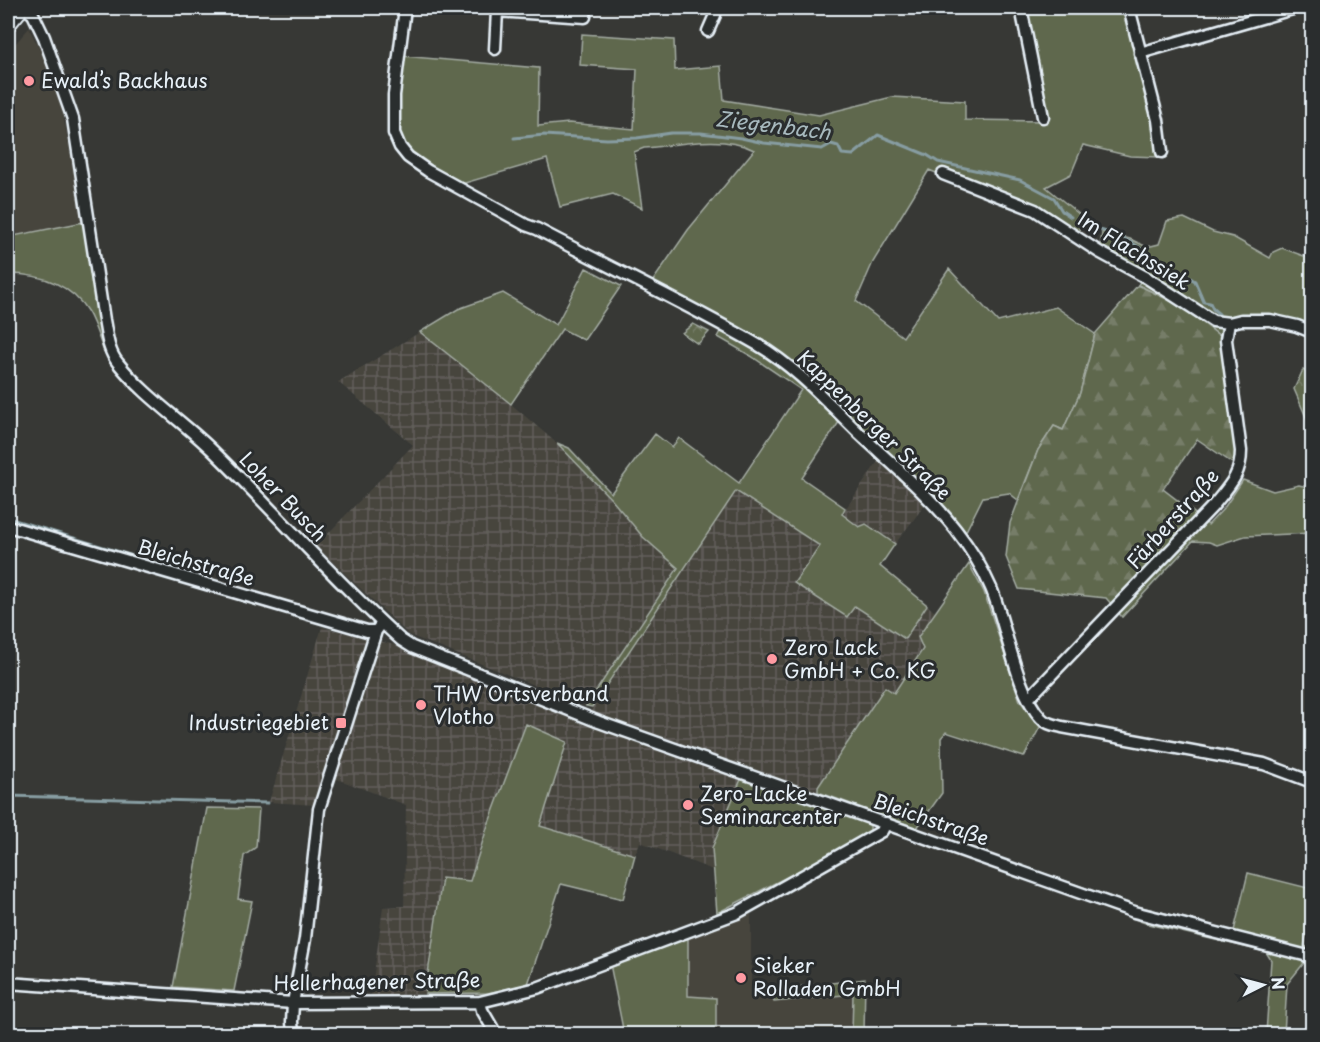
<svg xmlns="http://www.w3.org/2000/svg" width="1320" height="1042" font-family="'Playpen Sans',sans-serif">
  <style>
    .built { fill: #47453e }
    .industrial { fill: url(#industrial-grid) }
    .grass { fill: #5f674e; stroke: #a4aca3; stroke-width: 1.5 }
    .forest { fill: url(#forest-firs); stroke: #a4aca3; stroke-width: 1.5 }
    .park { fill: url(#park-crowns); stroke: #a4aca3; stroke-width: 1.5 }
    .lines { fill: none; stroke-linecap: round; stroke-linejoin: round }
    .stream { stroke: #879da2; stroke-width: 3 }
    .minor-casing { stroke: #e8f1f8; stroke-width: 15 }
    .major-casing { stroke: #e8f1f8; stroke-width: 16 }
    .minor { stroke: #2a2d2e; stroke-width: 10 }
    .major { stroke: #2a2d2e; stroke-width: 12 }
    .poi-dot { fill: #ff9aa2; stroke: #2a2d2e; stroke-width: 2 }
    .labels { text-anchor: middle; stroke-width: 6; stroke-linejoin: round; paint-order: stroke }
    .poi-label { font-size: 20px; fill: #e8f1f8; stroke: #2a2d2e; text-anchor: start }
    .street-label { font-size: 20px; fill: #e8f1f8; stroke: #2a2d2e }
    .water-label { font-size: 21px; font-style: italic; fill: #a7b9be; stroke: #2a2d2e }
  </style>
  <defs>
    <pattern id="industrial-grid" width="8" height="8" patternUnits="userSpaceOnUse" patternTransform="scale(1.5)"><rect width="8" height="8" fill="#47453e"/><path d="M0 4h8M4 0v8" fill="none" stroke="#62605b"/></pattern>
    <pattern id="forest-firs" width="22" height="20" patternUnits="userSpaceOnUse" patternTransform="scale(1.5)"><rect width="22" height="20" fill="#5f674e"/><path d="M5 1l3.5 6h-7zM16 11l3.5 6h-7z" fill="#767d68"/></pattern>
    <pattern id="park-crowns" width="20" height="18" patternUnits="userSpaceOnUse" patternTransform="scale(1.5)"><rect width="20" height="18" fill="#5f674e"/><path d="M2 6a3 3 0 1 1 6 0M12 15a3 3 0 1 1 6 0" fill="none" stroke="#767d68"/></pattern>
  </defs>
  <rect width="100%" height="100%" fill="#373835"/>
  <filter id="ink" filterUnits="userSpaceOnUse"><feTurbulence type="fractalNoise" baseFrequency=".0167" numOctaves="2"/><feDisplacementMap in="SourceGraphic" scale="12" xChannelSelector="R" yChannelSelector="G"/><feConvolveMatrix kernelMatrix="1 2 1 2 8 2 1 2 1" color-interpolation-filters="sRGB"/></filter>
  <g filter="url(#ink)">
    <path class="built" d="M 29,28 L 46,61 L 62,109 L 84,222 L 8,237 L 8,52 Z
      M 751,909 L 751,992 L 772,990 L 774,1002 L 854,994 L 852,1034 L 716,1034 L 716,998 L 688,996 L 688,934 Z"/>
    <path class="industrial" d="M 420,332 L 511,404 L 567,452 L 612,500 L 643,537 L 679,568 L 586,706 L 409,635 L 316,546 L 413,445 L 338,382 Z
      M 881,457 L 927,502 L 895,544 L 866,524 L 859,527 L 842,514 Z
      M 736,491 L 820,546 L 795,583 L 847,617 L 855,605 L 906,639 L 927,605 L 936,613 L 918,636 L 923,649 L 894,693 L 885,688 L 818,786 L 814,803 L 712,848 L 713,870 L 640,842 L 635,855 L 539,826 L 567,742 L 487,828 L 470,882 L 442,878 L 425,994 L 371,996 L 383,907 L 404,906 L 406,805 L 329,776 L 315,805 L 269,802 L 322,627 L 411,649 L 587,719 L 592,707 Z"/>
    <path class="grass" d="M 1024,8 L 1125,8 L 1147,92 L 1159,157 L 1130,156 L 1083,145 L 1071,174 L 1046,187 L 1080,215 L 1080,239 L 1063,225 L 929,170 L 873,262 L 856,301 L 903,337 L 949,269 L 998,322 L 1056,307 L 1095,334 L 1080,393 L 1063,430 L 1054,426 L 1038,450 L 1018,500 L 1009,493 L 983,497 L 961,541 L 954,529 L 841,419 L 802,478 L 845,508 L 842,514 L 859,527 L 866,524 L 895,544 L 880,566 L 927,605 L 905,639 L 855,606 L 847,617 L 794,583 L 820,546 L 736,491 L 592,707 L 586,706 L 678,568 L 643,537 L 612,500 L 557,443 L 569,448 L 611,493 L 655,434 L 672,447 L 679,438 L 739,483 L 801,390 L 751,356 L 718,337 L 722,330 L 648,288 L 688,230 L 754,150 C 722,134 678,145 644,148 L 634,152 L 642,208 L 613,194 L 560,207 L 547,159 L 458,185 L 409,156 L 399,130 L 398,95 L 402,56 L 539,68 L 538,126 L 569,123 L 634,129 L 637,69 L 580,65 L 582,34 L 674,40 L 675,70 L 721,66 L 724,100 L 819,115 L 892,97 L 965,101 L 965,120 L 1045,121 Z
      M 1184,218 L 1213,232 L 1233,237 L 1270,258 L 1273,252 L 1282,248 L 1312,259 L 1312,337 L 1270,324 L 1230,325 L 1225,340 L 1181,306 L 1138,285 L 1144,275 L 1100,251 L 1102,232 L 1130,239 L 1147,247 L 1159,244 L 1167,221 Z
      M 84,222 L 104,352 C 99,339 95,324 88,312 C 70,283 40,274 8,274 L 8,237 Z
      M 586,268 L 621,286 L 584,340 L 562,329 L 511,404 L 420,332 L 458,309 L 503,293 L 556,325 Z
      M 1243,480 L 1273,491 L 1299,485 L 1312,488 L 1312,533 L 1245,536 L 1217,545 L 1209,542 L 1193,541 L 1122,617 L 1113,606 L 1202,519 L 1208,525 L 1224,508 Z
      M 969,564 L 984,592 L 1020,701 L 1040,727 L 1024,757 L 946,732 L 941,738 L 942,793 L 917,828 L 818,792 L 818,787 L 885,687 L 894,693 L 923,649 L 918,637 Z
      M 526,724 L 567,742 L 540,826 L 635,855 L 623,899 L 561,884 L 528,984 L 488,993 L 425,994 L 442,878 L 470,881 L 487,828 Z
      M 742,777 L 865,821 L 870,826 L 870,831 L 862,838 L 717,913 L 712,848 Z
      M 207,808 L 259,809 L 256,847 L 244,856 L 238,899 L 252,901 L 234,991 L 173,987 Z
      M 983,852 L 1134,905 L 1234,931 L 1248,873 L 1312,889 L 1312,908 L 1304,946 L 1312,949 L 1312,966 L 1304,963 L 1287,984 L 1284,1034 L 1266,1034 L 1271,960 L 1266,952 L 1148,924 L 978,862 Z
      M 688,934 L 688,996 L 716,998 L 716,1034 L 624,1034 L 610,964 Z
      M 865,979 L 864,1034 L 852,1034 L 853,994 L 774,1002 L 772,990 Z"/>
    <path class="forest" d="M 1138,285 L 1181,306 L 1225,340 L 1238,467 L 1197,439 L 1163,489 L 1202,519 L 1113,606 L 1106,598 L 1019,589 L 1006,557 L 1010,523 L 1038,450 L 1054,426 L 1063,430 L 1080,393 L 1095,334 Z"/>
    <path class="park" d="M 693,324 L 709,332 L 698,344 L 682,333 Z
      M 1303,370 L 1312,375 L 1312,431 L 1294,389 Z"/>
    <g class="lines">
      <path class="stream" d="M 514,138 L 544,135 L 607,139 L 637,138 L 671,133 L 701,133 L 741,138 L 764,143 L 822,149 L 831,144 L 838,146 L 842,154 L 853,155 L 878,135 L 927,155 L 938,162 L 1020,180 L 1054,198 L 1062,211 L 1071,217
        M 1078,223 C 1103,231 1131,237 1150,256
        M 1163,261 L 1195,281 L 1204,302 L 1210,303 L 1213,309 L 1219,314
        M 8,518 L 133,556
        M 8,796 L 268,803"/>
      <g class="minor-casing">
        <path id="minor" d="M 25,8 L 33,14 L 44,37 L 73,119 L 104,320 C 107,335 108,351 118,363 C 144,396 181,420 211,449 C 276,512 334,580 401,640 L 412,647 L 599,722 L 1134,912 L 1312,957
          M 405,8 L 394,95 L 394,133 L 400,147 L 408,157 L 428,171 L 526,225 L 537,229 C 610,268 686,303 758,345 C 797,368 827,402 860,434 C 893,465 928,494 956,530 C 970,548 982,567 991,588 C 1006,623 1016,692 1041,718 C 1046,724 1055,725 1062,727 L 1264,764 L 1312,782
          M 1021,8 L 1043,117
          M 1129,8 L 1158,120 L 1162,152
          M 708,31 L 715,15 L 715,8
          M 495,49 L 497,11 L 585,17 L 586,8
          M 1140,53 L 1296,8
          M 943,174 L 1035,210 L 1099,252 L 1147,278 L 1213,321 L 1229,323 L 1241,320 L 1270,320 L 1297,326 L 1312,332
          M 8,526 L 367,631 L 376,631
          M 1029,698 L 1213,506 C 1228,487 1241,476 1241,451 L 1226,340 L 1229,323
          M 8,983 L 293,1003 L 480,1002 L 537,988 L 737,913 L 882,831 L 886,823
          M 480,1002 L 482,1010 L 496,1034
          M 293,1034 L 292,1022 L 293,1003 L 305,939 L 319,809 L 376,631 L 382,623"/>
      </g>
      <g class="major-casing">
        <path id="major" d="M 8,26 L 23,8"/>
      </g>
      <use href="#minor" class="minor"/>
      <use href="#major" class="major"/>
    </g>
  </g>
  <g class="poi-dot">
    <circle cx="29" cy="81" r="6"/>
    <circle cx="772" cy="659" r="6"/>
    <circle cx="421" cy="705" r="6"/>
    <rect x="335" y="717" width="12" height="12" rx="3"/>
    <circle cx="688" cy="805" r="6"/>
    <circle cx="741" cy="978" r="6"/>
  </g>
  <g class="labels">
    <g class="poi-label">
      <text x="41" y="88">Ewald’s Backhaus</text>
      <text x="784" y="655">Zero Lack<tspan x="784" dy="23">GmbH + Co. KG</tspan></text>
      <text x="433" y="701">THW Ortsverband<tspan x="433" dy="23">Vlotho</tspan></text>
      <text x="329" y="730" text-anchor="end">Industriegebiet</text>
      <text x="700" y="801">Zero-Lacke<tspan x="700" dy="23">Seminarcenter</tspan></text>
      <text x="753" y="973">Sieker<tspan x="753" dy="23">Rolladen GmbH</tspan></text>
    </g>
    <g class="street-label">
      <text transform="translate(1134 251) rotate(32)" y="7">Im Flachssiek</text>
      <text transform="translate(874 425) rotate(44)" y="7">Kappenberger Straße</text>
      <text transform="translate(283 497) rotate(46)" y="7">Loher Busch</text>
      <text transform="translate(1173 519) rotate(-48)" y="7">Färberstraße</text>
      <text transform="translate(196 563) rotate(16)" y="7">Bleichstraße</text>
      <text transform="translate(931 820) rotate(19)" y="7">Bleichstraße</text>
      <text transform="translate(377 982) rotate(-1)" y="7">Hellerhagener Straße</text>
    </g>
    <g class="water-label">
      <text transform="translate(773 126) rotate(7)" y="7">Ziegenbach</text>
    </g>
  </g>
  <rect width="1320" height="1042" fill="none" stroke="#2a2d2e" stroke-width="30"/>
  <rect x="15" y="15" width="1290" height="1012" fill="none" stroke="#e8f1f8" stroke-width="2" filter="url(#ink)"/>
  <g transform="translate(1263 985) rotate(84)" stroke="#2a2d2e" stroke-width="4.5" paint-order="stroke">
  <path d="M0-4.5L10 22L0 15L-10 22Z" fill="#e8f1f8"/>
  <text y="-9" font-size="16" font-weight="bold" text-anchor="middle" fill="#e8f1f8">N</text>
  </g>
</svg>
